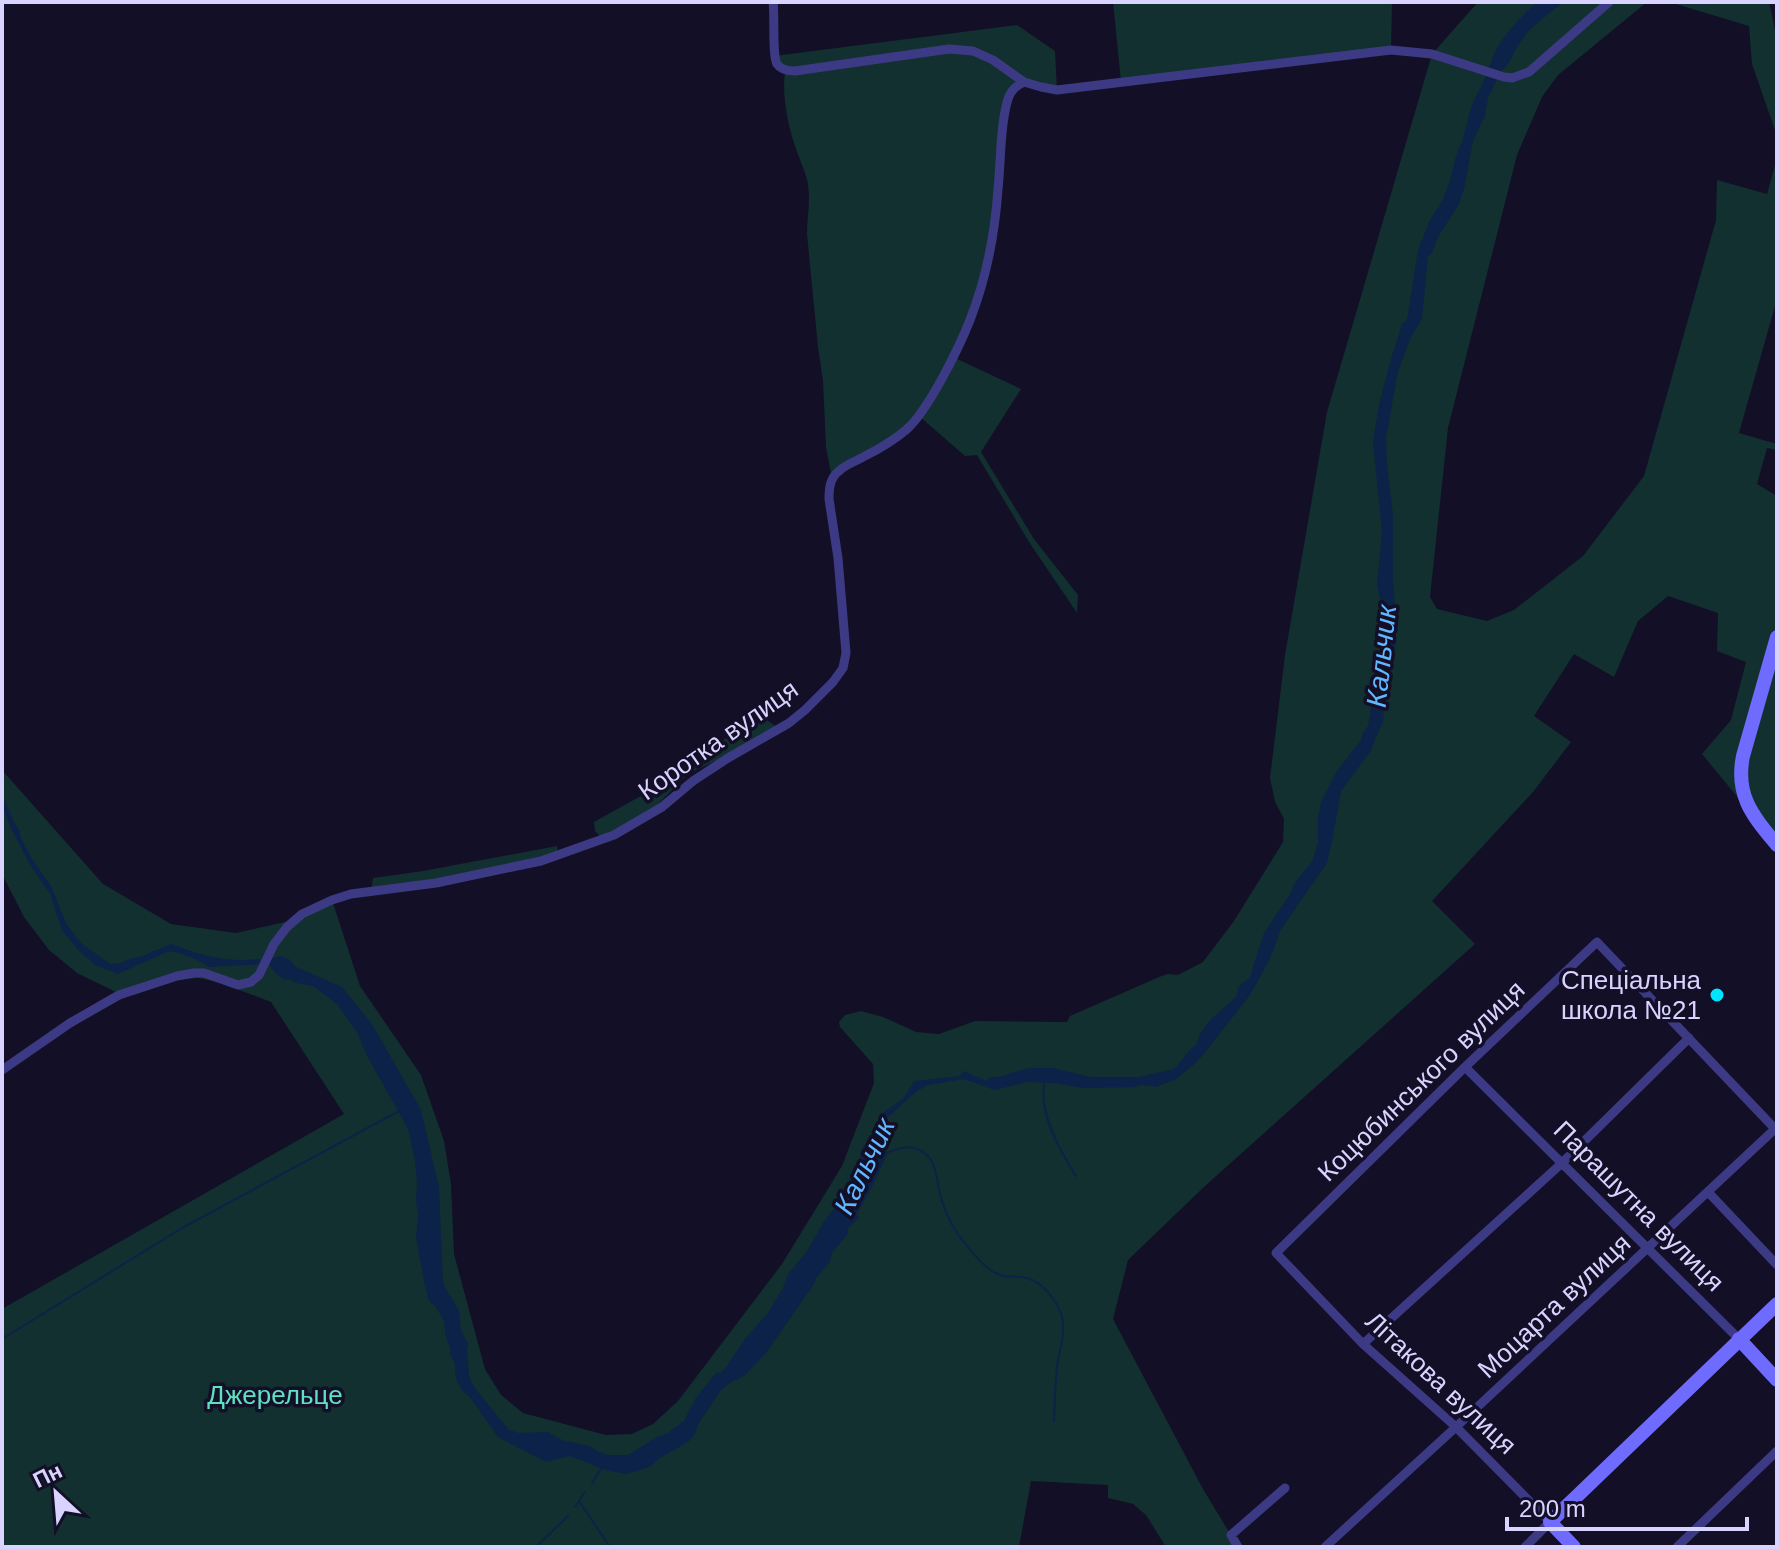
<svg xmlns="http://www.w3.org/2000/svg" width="1779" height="1549" font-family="Arial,sans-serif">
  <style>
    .green { fill: #12302f }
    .water { fill: #0c2248 }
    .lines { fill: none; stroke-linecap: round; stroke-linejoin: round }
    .stream { stroke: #0c2248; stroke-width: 2 }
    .street { stroke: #3d3a85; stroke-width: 9 }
    .secondary { stroke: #6f6bff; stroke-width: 14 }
    .poi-dot { fill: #00e5ff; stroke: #130f26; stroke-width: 3 }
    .labels { text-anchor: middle; stroke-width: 7; stroke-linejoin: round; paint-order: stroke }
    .street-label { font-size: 26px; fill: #d9d4ff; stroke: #130f26 }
    .poi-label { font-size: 26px; fill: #d9d4ff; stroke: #130f26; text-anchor: end }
    .park-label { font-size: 26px; fill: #5fe0c0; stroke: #130f26 }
    .water-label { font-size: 28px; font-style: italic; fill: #62b6ff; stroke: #130f26 }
  </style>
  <rect width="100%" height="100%" fill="#130f26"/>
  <path class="green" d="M 1113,2 L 1392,2 L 1391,50 L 1121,82 Z
    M 1478,2 L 1647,2 L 1558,75 L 1542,97 L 1517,155 L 1448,428 L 1430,597 L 1437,609 L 1487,621 L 1514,610 L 1583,556 L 1644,476 L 1716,220 L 1717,180 L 1767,194 L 1777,158 L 1777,299 L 1739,433 L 1777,444 L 1777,450 L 1767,448 L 1757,484 L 1777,496 L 1777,845 L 1702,754 L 1731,720 L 1746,662 L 1717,651 L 1718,613 L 1668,596 L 1638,621 L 1614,677 L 1574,654 L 1534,716 L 1571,742 L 1533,792 L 1432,901 L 1475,944 L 1205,1186 L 1128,1260 L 1113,1319 L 1203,1489 L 1238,1547 L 1166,1547 L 1146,1515 L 1133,1504 L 1108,1498 L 1108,1485 L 1031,1481 L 1019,1547 L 2,1547 L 2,1309 L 344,1114 L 271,1002 L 218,982 L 198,978 L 176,980 L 133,995 L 122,995 L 77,973 L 49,950 L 24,917 L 2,874 L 2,770 L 103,884 L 171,924 L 236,933 L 294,920 L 332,900 L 360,986 L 421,1075 L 444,1141 L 451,1184 L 454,1254 L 485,1369 L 501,1395 L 523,1413 L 606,1435 L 632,1434 L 653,1424 L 678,1401 L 782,1264 L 842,1166 L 874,1083 L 873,1064 L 840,1027 L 839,1022 L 845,1015 L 861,1011 L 883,1017 L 916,1032 L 939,1034 L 975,1021 L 1067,1022 L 1070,1016 L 1159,977 L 1168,974 L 1178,975 L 1203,962 L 1234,921 L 1283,842 L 1284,819 L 1275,802 L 1270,778 L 1285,655 L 1327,412 L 1432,54 Z
    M 1669,2 L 1769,2 L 1777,39 L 1777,136 L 1752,64 L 1749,26 Z
    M 1017,25 L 1055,51 L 1057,90 L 1024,82 L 1009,96 L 998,197 L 981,283 L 953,357 L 1021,389 L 981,452 L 1034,539 L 1078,595 L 1077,613 L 1029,542 L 977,455 L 965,456 L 919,416 L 832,479 L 826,447 L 823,381 L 818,347 L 807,234 C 807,214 812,195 806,176 C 803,166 798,156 795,146 C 787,123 782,95 785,71 L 774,56 Z
    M 763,717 L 775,726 L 724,757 L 688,774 L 655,807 L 628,825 L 600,836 L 595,831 L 594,822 L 648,792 L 708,749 Z
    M 557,846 L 558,856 L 371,892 L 373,878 L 423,871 Z"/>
  <path class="water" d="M 1537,2 L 1563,2 C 1548,15 1530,26 1519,44 C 1512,54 1511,64 1501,71 L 1489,68 C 1496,41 1517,21 1537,2 Z
    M 1486,76 L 1497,80 L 1488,98 L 1485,116 L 1473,141 L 1464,189 L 1459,204 L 1438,237 L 1432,253 L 1428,256 L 1422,319 L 1411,337 L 1398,371 L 1386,438 L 1387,466 L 1393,514 L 1393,579 L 1396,621 L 1396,641 L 1386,689 L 1383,721 L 1370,752 L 1341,791 L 1332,842 L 1327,863 L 1280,931 L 1270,959 L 1250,995 L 1203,1055 L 1191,1067 L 1176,1079 L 1156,1087 L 1142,1085 L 1134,1087 L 1083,1088 L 1053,1083 L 1027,1082 L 995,1090 L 964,1079 L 928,1085 L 917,1091 L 887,1118 L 880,1139 L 881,1146 L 888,1153 C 878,1174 869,1194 857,1214 L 859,1218 L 849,1227 L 847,1235 L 832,1253 L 830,1262 L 816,1278 L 814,1284 L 766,1353 L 744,1376 L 728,1384 L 721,1390 L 699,1423 L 695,1434 L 688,1442 L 660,1458 L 650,1467 L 626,1474 L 606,1470 L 570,1456 L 546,1462 L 498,1437 L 469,1396 L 463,1392 L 457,1381 L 455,1374 L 455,1364 L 450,1353 L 450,1347 L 446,1338 L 444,1321 L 436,1307 L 429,1301 L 425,1287 L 416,1238 L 418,1216 L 416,1200 L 417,1183 L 415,1161 L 408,1129 L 366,1054 L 358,1034 L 337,1004 L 313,986 L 296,983 L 289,979 L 285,980 L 276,974 L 269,964 L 272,958 L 280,956 L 289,959 L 296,967 L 342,987 L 372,1024 L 421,1110 L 439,1187 L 443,1283 L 459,1311 L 461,1330 L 468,1344 L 467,1351 L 469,1375 L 474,1387 L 509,1430 L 519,1433 L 548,1432 L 562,1440 L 589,1446 L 597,1451 L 608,1455 L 628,1455 L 657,1437 L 668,1433 L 684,1421 L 695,1399 L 716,1373 L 722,1372 L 727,1366 L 744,1340 L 767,1314 L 783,1288 L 788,1274 L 806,1253 L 823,1223 L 840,1201 L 858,1162 L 862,1148 L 873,1134 L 879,1119 L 884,1112 L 904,1098 L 914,1081 L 960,1076 L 964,1071 L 986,1081 L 990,1077 L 999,1077 L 1028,1068 L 1053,1068 L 1091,1077 L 1138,1077 L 1174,1069 L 1190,1050 L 1196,1045 L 1200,1034 L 1210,1020 L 1237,996 L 1238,987 L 1250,977 L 1264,933 L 1290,894 L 1296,881 L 1313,860 L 1318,842 L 1318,815 L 1322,800 L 1337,771 L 1361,740 L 1363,733 L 1368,726 L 1381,641 L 1382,624 L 1381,605 L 1377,584 L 1382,532 L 1373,442 L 1379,405 L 1390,362 L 1402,324 L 1407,320 L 1418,250 L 1430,220 L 1443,199 L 1449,184 L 1456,156 L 1463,139 L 1471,107 Z
    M 2,795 L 14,822 L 19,830 L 21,838 L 32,859 L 51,886 L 67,925 L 82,944 L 110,964 L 121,963 L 132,958 L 140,957 L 171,944 C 199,955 228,963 258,959 L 264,960 L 263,964 L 209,967 L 193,958 L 175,952 L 167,952 L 118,974 L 95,965 L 78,950 L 62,930 L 50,894 L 30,865 L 11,828 L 2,805 Z"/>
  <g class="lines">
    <path class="stream" d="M 1045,1081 C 1037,1111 1060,1151 1076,1176
      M 885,1153 C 894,1151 905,1145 914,1148 C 939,1155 935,1178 941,1198 C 946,1215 955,1232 967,1246 C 976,1257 989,1273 1004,1276 C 1010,1277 1016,1276 1022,1277 C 1038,1279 1051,1293 1058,1307 C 1069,1326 1060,1346 1057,1366 C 1055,1384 1055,1403 1054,1421
      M 2,1339 L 182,1228 L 399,1111
      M 592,1483 L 602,1467
      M 579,1501 L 610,1547
      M 575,1507 L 585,1492
      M 536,1547 L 568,1516"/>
    <path class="street" d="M 773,2 C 775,15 772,56 777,64 C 781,70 788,71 795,71 L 949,49 L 973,51 L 993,60 L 1024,82 L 1041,87 L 1057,90 L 1391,50 L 1432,54 L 1504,77 L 1512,78 L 1529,72 L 1609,2
      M 1465,1067 L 1739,1339
      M 2,1070 L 70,1023 L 119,995 L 177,976 L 194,973 L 204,973 L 238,985 L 251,982 L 259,975 L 274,944 L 287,927 L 302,914 L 332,900 L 351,894 L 436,883 L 541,861 L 614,835 L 662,807 L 693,781 L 728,758 L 789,723 L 805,710 L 833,682 L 843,668 L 846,653 L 838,558 L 829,499 C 829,488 830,478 839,471 C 846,464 857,461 865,456 C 879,449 894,440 906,430 C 928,411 959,348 970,320 C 986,279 995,233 998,189 C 1001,161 1000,126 1008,99 C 1011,90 1016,86 1024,82
      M 1708,1192 L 1777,1265
      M 1363,1344 L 1562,1163 L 1689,1038
      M 1238,1547 L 1231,1535 L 1285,1488
      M 1325,1547 L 1456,1427 L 1777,1127
      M 1525,1547 L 1550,1522 L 1456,1427 L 1363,1344 L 1276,1253 L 1465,1067 L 1597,942 L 1777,1131
      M 1677,1547 L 1777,1451"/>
    <path class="secondary" d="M 1777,637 L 1743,756 C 1735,796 1753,816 1777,845
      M 1739,1339 L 1777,1380
      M 1574,1547 L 1550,1522 L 1777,1304"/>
  </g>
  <circle class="poi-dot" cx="1717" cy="995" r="8"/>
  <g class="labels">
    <g class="street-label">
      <text transform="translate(718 740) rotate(-35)" y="9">Коротка вулиця</text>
      <text transform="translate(1421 1081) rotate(-44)" y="9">Коцюбинського вулиця</text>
      <text transform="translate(1639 1206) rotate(45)" y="9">Парашутна вулиця</text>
      <text transform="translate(1554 1306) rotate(-43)" y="9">Моцарта вулиця</text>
      <text transform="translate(1441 1383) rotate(43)" y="9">Літакова вулиця</text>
    </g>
    <g class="poi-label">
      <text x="1701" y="989">Спеціальна<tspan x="1701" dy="30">школа №21</tspan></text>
    </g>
    <g class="park-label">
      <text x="275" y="1404">Джерельце</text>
    </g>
    <g class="water-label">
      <text transform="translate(1381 656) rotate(-84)" y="10">Кальчик</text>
      <text transform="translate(864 1166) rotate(-64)" y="10">Кальчик</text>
    </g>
  </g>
  <rect width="1779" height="1549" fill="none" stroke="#d9d4ff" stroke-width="8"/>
  <g transform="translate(56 1493) rotate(334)" stroke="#130f26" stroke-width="6" paint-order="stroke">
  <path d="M0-6L14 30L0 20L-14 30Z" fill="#d9d4ff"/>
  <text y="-12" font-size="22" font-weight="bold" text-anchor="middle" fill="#d9d4ff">Пн</text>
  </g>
  <path d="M1507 1517v12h240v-12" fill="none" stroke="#d9d4ff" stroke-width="4"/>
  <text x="1519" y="1517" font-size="24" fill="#d9d4ff" stroke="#130f26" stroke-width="6" paint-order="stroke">200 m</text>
</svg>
